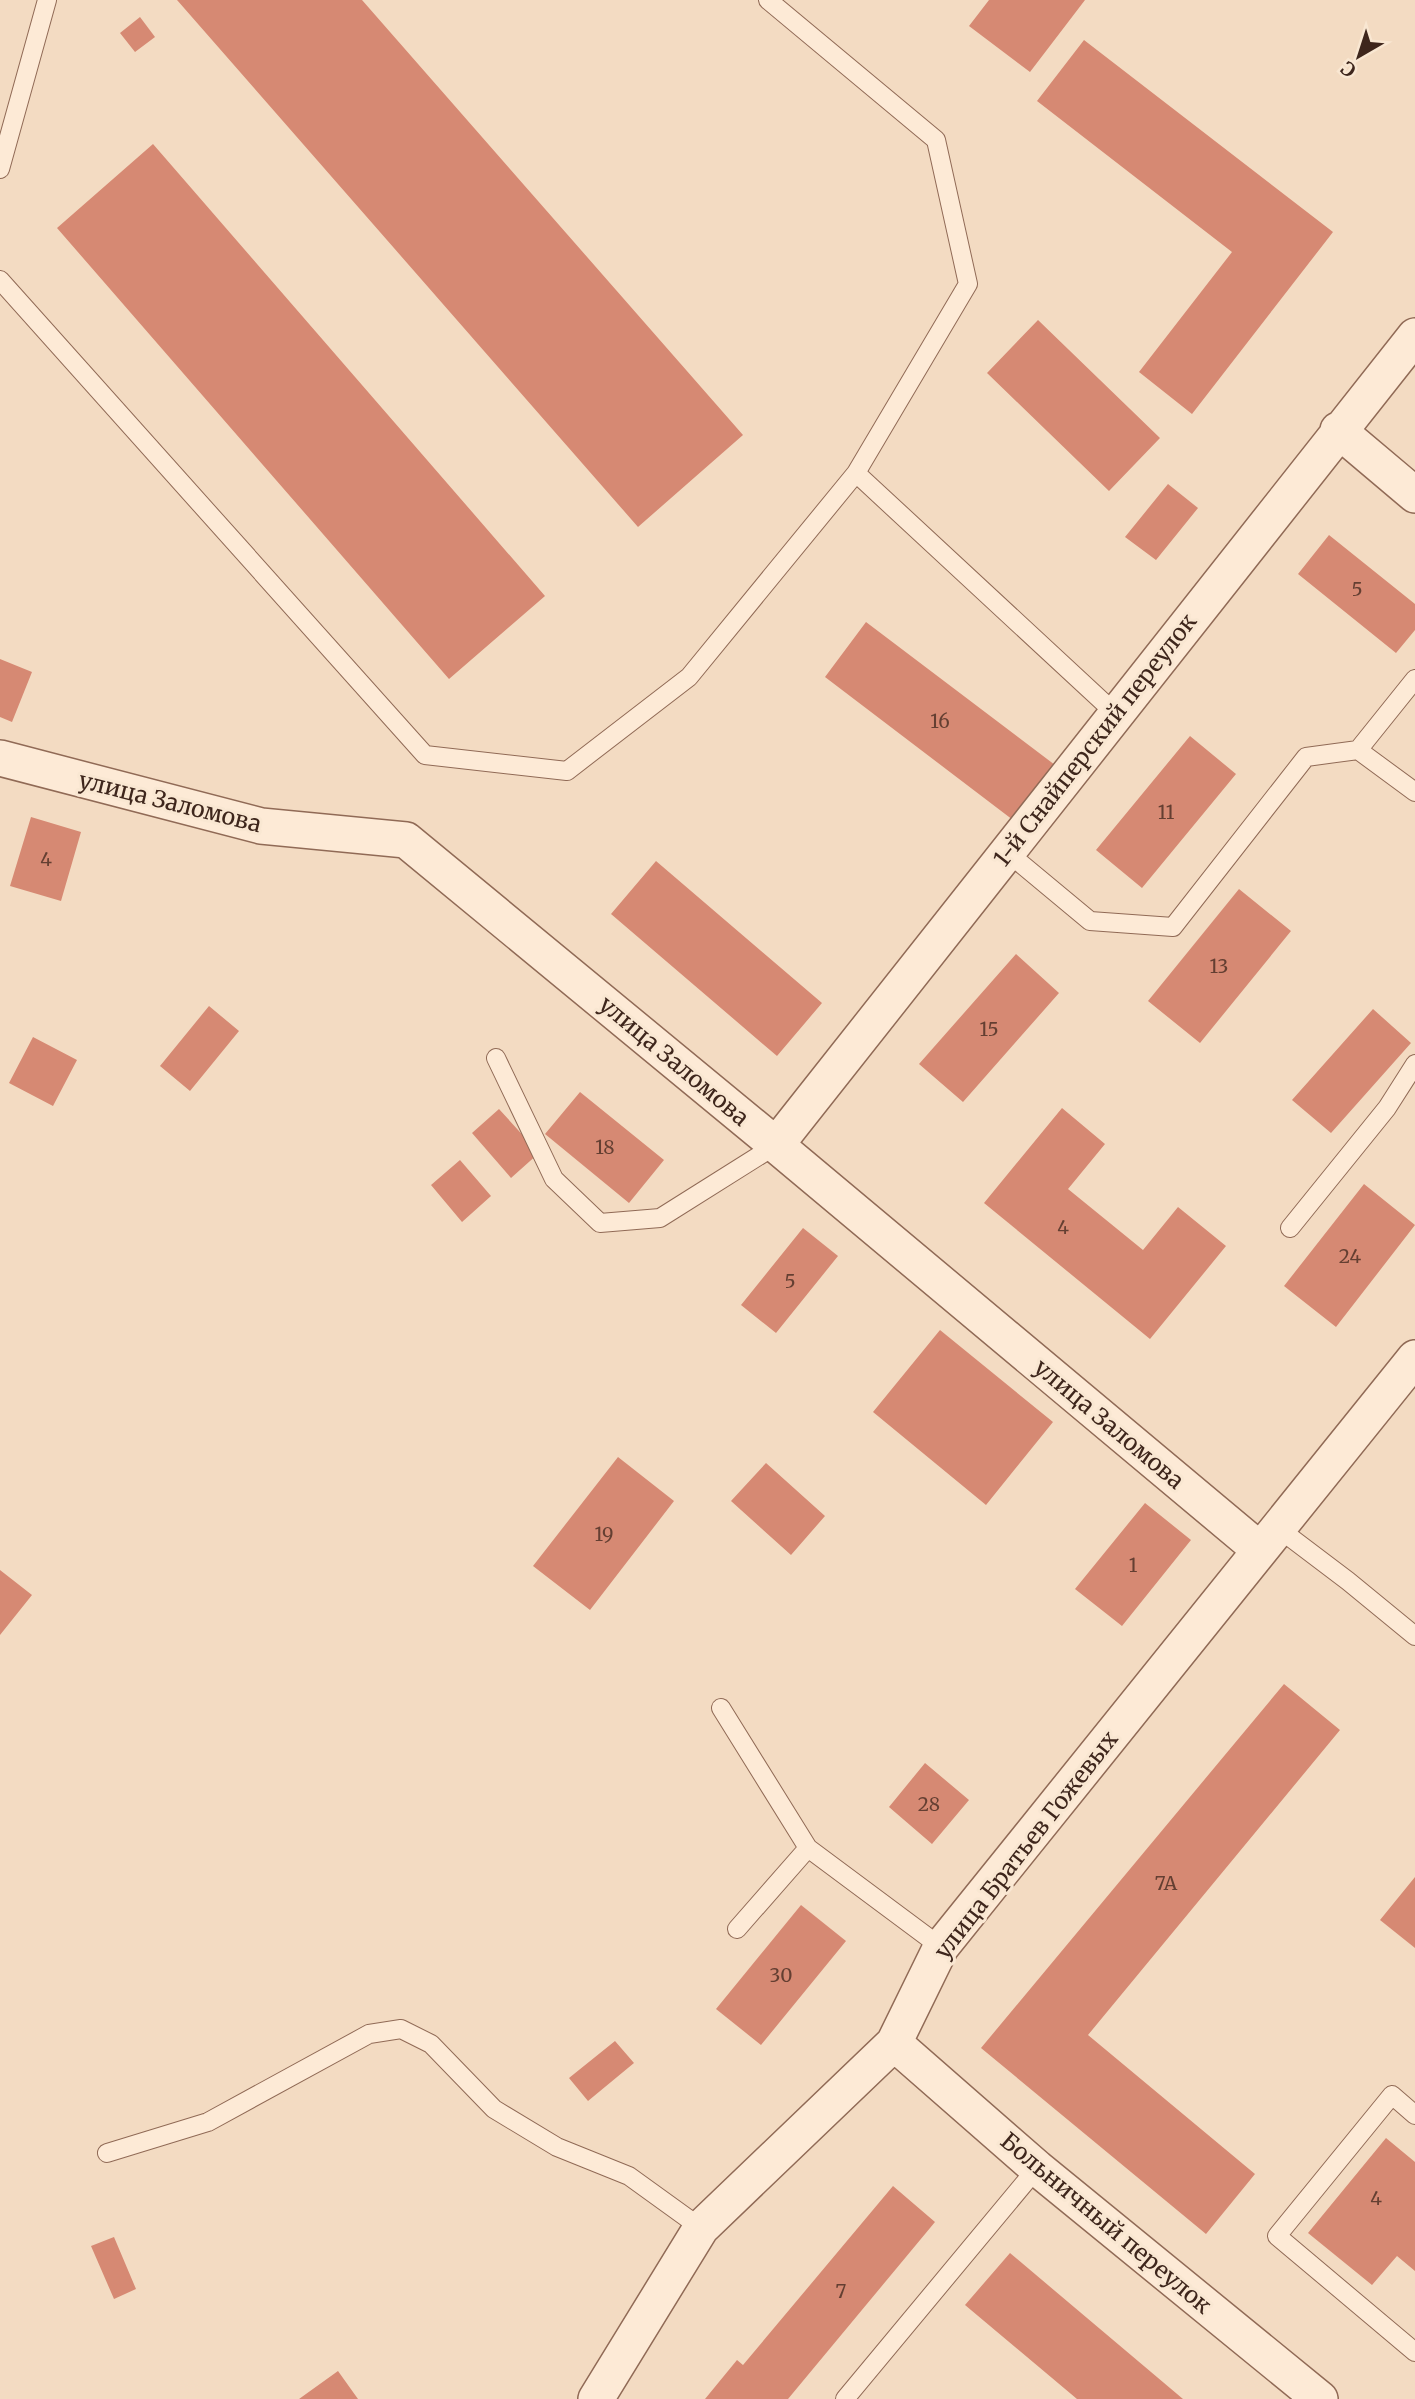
<svg xmlns="http://www.w3.org/2000/svg" width="1415" height="2399" font-family="Merriweather,serif">
  <style>
    .building { fill: #d68973 }
    .lines { fill: none; stroke-linecap: round; stroke-linejoin: round }
    .lane-casing { stroke: #906a56; stroke-width: 20 }
    .street-casing { stroke: #906a56; stroke-width: 38 }
    .lane { stroke: #fdead6; stroke-width: 18 }
    .street { stroke: #fdead6; stroke-width: 35 }
    .labels { text-anchor: middle; stroke-width: 6; stroke-linejoin: round; paint-order: stroke }
    .number-label { font-size: 19px; fill: #643f32 }
    .street-label { font-size: 23px; fill: #3e261c; stroke: #f9e7d2 }
  </style>
  <rect width="100%" height="100%" fill="#f3dbc2"/>
  <path class="building" d="M 177,0 L 362,0 L 743,435 L 638,527 Z
    M 989,0 L 1085,0 L 1030,72 L 969,26 Z
    M 140,17 L 155,37 L 135,52 L 120,33 Z
    M 1084,40 L 1333,232 L 1192,414 L 1139,372 L 1232,252 L 1037,101 Z
    M 153,144 L 545,596 L 449,679 L 57,228 Z
    M 1038,320 L 1160,438 L 1109,491 L 987,373 Z
    M 1168,484 L 1198,508 L 1156,560 L 1125,537 Z
    M 1329,535 L 1415,604 L 1415,630 L 1396,653 L 1298,574 Z
    M 866,622 L 1055,765 L 1013,820 L 825,677 Z
    M 0,659 L 32,672 L 12,722 L 0,717 Z
    M 1190,736 L 1236,774 L 1142,888 L 1096,850 Z
    M 31,817 L 81,832 L 61,901 L 10,886 Z
    M 656,861 L 822,1003 L 777,1056 L 611,914 Z
    M 1239,889 L 1291,931 L 1200,1043 L 1148,1001 Z
    M 1016,954 L 1059,993 L 963,1102 L 919,1064 Z
    M 209,1006 L 239,1031 L 190,1091 L 160,1066 Z
    M 1373,1009 L 1411,1043 L 1331,1133 L 1292,1100 Z
    M 33,1037 L 77,1060 L 53,1106 L 9,1083 Z
    M 580,1092 L 664,1160 L 629,1203 L 545,1134 Z
    M 1062,1108 L 1105,1144 L 1068,1189 L 1143,1250 L 1178,1207 L 1226,1246 L 1150,1339 L 984,1203 Z
    M 499,1109 L 539,1153 L 511,1178 L 472,1133 Z
    M 460,1160 L 491,1196 L 462,1222 L 431,1185 Z
    M 1364,1184 L 1415,1225 L 1336,1327 L 1284,1286 Z
    M 803,1228 L 838,1256 L 776,1333 L 741,1305 Z
    M 940,1330 L 1053,1422 L 986,1505 L 873,1412 Z
    M 618,1457 L 674,1501 L 590,1610 L 533,1566 Z
    M 766,1463 L 825,1516 L 791,1555 L 731,1501 Z
    M 1145,1503 L 1191,1540 L 1122,1626 L 1075,1589 Z
    M 0,1570 L 32,1595 L 0,1635 Z
    M 1284,1684 L 1340,1730 L 1088,2035 L 1255,2174 L 1206,2234 L 981,2048 Z
    M 925,1763 L 969,1800 L 932,1844 L 889,1807 Z
    M 1415,1877 L 1415,1948 L 1380,1920 Z
    M 801,1905 L 846,1941 L 761,2045 L 716,2009 Z
    M 615,2041 L 634,2063 L 588,2101 L 569,2078 Z
    M 1386,2138 L 1415,2162 L 1415,2271 L 1397,2256 L 1372,2285 L 1308,2233 Z
    M 893,2186 L 935,2222 L 788,2399 L 705,2399 L 737,2360 L 743,2365 Z
    M 114,2237 L 136,2289 L 114,2299 L 91,2246 Z
    M 1010,2253 L 1183,2399 L 1077,2399 L 965,2305 Z
    M 338,2371 L 358,2399 L 299,2399 Z"/>
  <g class="lines">
    <g class="lane-casing">
      <path id="lane" d="M 768,0 L 936,140 L 968,284 L 856,473
        M 0,169 L 47,0
        M 0,280 L 425,755 L 567,771 L 689,677 L 856,473 L 1116,714
        M 1358,750 L 1415,792
        M 1007,852 L 1090,921 L 1173,927 L 1306,757 L 1358,750 L 1415,679
        M 496,1058 L 554,1179 L 600,1223 L 660,1218 L 776,1145
        M 1290,1228 L 1387,1108 L 1415,1064
        M 1278,1528 L 1348,1581 L 1415,1636
        M 721,1708 L 808,1848 L 941,1947
        M 737,1929 L 808,1848
        M 1415,2115 L 1392,2095 L 1277,2236 L 1415,2352
        M 107,2153 L 208,2122 L 369,2034 L 401,2029 L 431,2044 L 494,2109 L 557,2147 L 629,2176 L 701,2228
        M 845,2399 L 1037,2168"/>
    </g>
    <g class="street-casing">
      <path id="street" d="M 1338,430 L 1415,495
        M 0,758 L 261,826 L 406,840 L 776,1145 L 1260,1550
        M 776,1145 L 1415,336
        M 894,2043 L 1037,2168 L 1320,2399
        M 596,2399 L 701,2228 L 894,2043 L 941,1947 L 1415,1358"/>
    </g>
    <use href="#lane" class="lane"/>
    <use href="#street" class="street"/>
  </g>
  <g class="labels">
    <g class="number-label">
      <text x="1357" y="596">5</text>
      <text x="940" y="728">16</text>
      <text x="1166" y="819">11</text>
      <text x="46" y="866">4</text>
      <text x="1219" y="973">13</text>
      <text x="989" y="1036">15</text>
      <text x="605" y="1154">18</text>
      <text x="1063" y="1234">4</text>
      <text x="1350" y="1263">24</text>
      <text x="790" y="1288">5</text>
      <text x="604" y="1541">19</text>
      <text x="1133" y="1572">1</text>
      <text x="929" y="1811">28</text>
      <text x="1166" y="1890">7А</text>
      <text x="781" y="1982">30</text>
      <text x="1376" y="2205">4</text>
      <text x="841" y="2298">7</text>
    </g>
    <g class="street-label">
      <text transform="translate(1095 740) rotate(-52)" y="8">1-й Снайперский переулок</text>
      <text transform="translate(170 802) rotate(14)" y="8">улица Заломова</text>
      <text transform="translate(674 1061) rotate(40)" y="8">улица Заломова</text>
      <text transform="translate(1109 1424) rotate(40)" y="8">улица Заломова</text>
      <text transform="translate(1026 1845) rotate(-52)" y="8">улица Братьев Гожевых</text>
      <text transform="translate(1106 2223) rotate(40)" y="8">Больничный переулок</text>
    </g>
  </g>
  <g transform="translate(1359 56) rotate(219)" stroke="#f9e7d2" stroke-width="5" paint-order="stroke">
  <path d="M0-5L12 26L0 18L-12 26Z" fill="#3e261c"/>
  <text y="-10" font-size="19" font-weight="bold" text-anchor="middle" fill="#3e261c">С</text>
  </g>
</svg>
